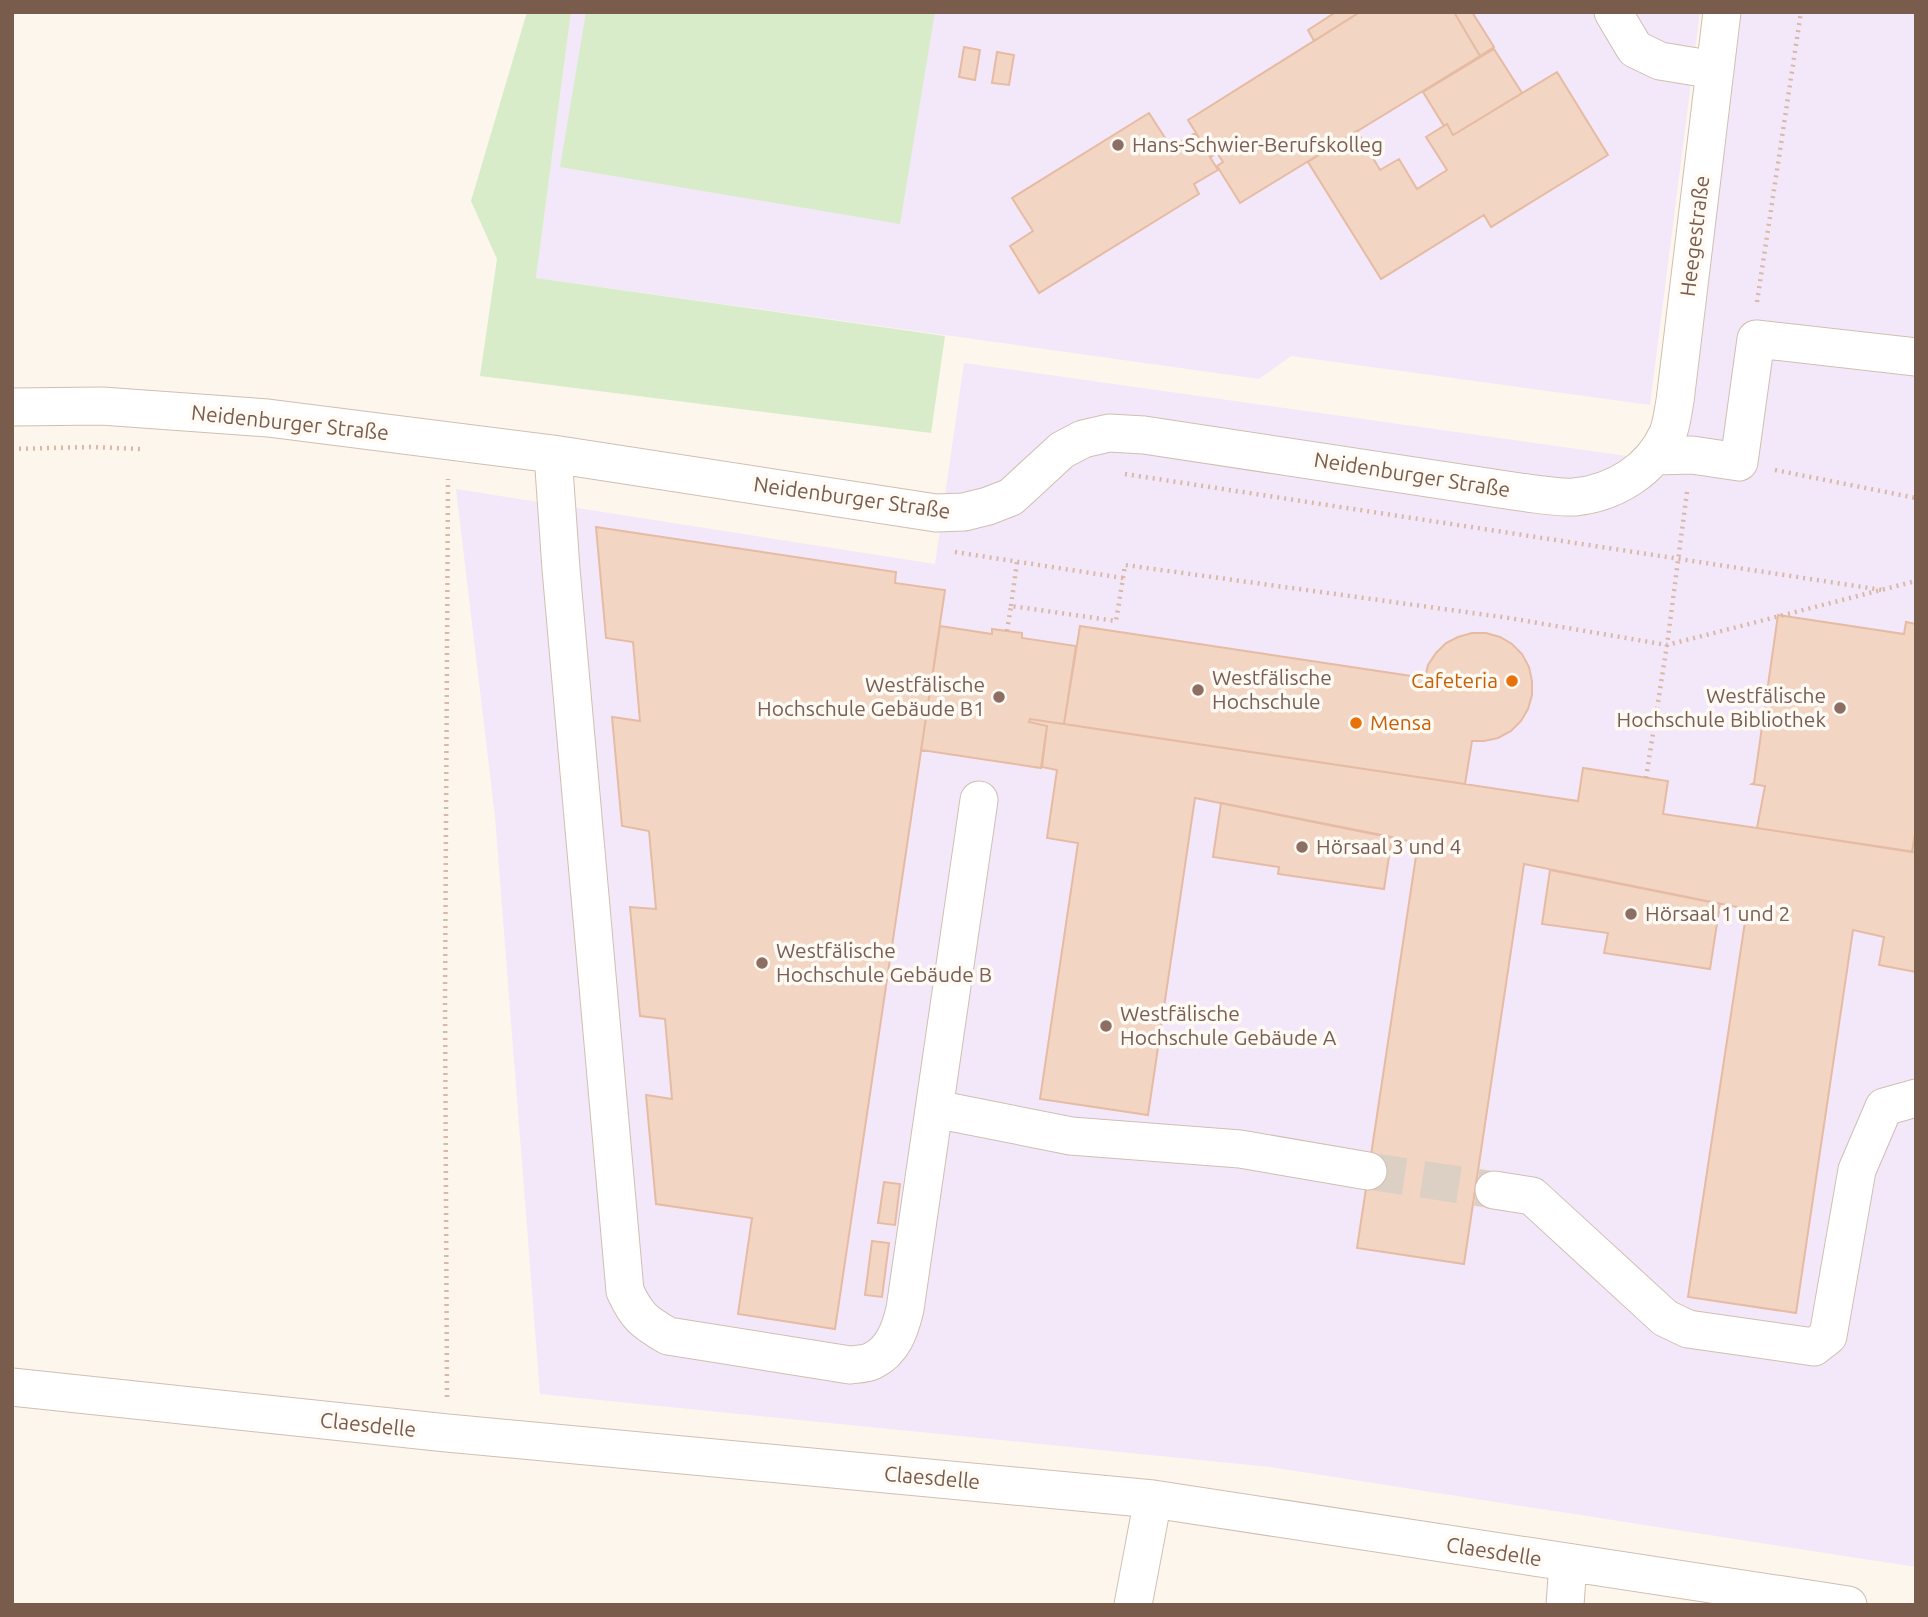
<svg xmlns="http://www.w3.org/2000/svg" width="1928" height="1617" font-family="Ubuntu,sans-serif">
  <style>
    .education { fill: #f3e8fa }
    .green { fill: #d8ecc9 }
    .building { fill: #f3d5c3; stroke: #e6bba3; stroke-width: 2 }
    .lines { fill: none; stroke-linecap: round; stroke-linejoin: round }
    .minor-tunnel { stroke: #dcd0c4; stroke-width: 37; stroke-dasharray: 37 18; stroke-linecap: butt }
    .minor-casing { stroke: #d1beb0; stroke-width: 39 }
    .path { stroke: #d9b8a5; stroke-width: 4.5; stroke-dasharray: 2 5; stroke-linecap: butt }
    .minor { stroke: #fff; stroke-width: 37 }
    .education-dot { fill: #8d6e63; stroke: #fffaf3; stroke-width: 2.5 }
    .food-dot { fill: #e8710a; stroke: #fffaf3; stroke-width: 2.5 }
    .labels { text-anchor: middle; stroke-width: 7; stroke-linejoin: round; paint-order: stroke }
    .education-label { font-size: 21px; fill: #785e54; stroke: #fffaf3; text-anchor: start }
    .street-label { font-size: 21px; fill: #7a5c4d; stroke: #fffaf3 }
    .food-label { font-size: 21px; fill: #c56008; stroke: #fffaf3; text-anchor: end }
  </style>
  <rect width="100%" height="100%" fill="#fdf6ec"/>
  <path class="education" d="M 571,12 L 1700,12 L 1650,405 L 1291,356 L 1259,379 L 536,278 Z
    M 1738,12 L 1916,12 L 1916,1567 L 1270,1467 L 540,1394 L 495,817 L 456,489 L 935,564 L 964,363 L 1684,464 Z"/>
  <path class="green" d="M 527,12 L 571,12 L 536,278 L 945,336 L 931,433 L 480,376 L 497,259 L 471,201 Z
    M 586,12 L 935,12 L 900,224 L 560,167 Z"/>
  <path class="building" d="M 1336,12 L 1360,12 L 1314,41 L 1308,30 Z
    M 1360,12 L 1454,12 L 1480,56 L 1240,203 L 1217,166 L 1223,162 L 1217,153 L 1211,157 L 1188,120 Z
    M 1454,12 L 1472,12 L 1494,47 L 1480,56 Z
    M 964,47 L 980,50 L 975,80 L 959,77 Z
    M 1494,49 L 1522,93 L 1453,135 L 1447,124 L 1444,126 L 1423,92 Z
    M 997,52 L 1014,55 L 1009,85 L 992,83 Z
    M 1557,72 L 1608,155 L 1491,227 L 1484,215 L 1381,279 L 1308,162 L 1357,131 L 1380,170 L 1399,159 L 1417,189 L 1447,170 L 1426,137 L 1447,124 L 1453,135 Z
    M 1149,113 L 1171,147 L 1195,133 L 1218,170 L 1194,184 L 1199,194 L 1039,293 L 1010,246 L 1033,231 L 1012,198 Z
    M 596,527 L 896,572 L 895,583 L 945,590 L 835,1329 L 738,1314 L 752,1218 L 656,1204 L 646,1095 L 672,1099 L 665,1019 L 640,1016 L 630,907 L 656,909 L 649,831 L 622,826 L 612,717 L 640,721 L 633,642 L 606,638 Z
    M 1778,615 L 1904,634 L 1906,622 L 1916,624 L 1916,828 L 1912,852 L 1757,828 L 1765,786 L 1752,784 L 1754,783 Z
    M 940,626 L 992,634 L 992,629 L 1022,633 L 1022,638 L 1076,646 L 1064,724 L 1030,719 L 1029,722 L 1047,726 L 1041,768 L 921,750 Z
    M 1080,626 L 1425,678 L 1428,665 L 1436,653 L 1446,643 L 1458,637 L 1472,633 L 1486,633 L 1500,637 L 1512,644 L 1522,654 L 1529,667 L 1532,681 L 1532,695 L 1528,709 L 1521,721 L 1511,731 L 1498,738 L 1484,741 L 1472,741 L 1465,784 L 1064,724 Z
    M 1030,719 L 1578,801 L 1583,768 L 1668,781 L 1663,814 L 1916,852 L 1916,972 L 1879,965 L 1884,937 L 1853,930 L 1796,1313 L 1688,1297 L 1747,909 L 1524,864 L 1464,1264 L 1357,1248 L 1418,843 L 1195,798 L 1148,1115 L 1040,1099 L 1078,843 L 1047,838 L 1057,770 L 1042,767 L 1047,726 L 1029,722 Z
    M 1221,803 L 1392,837 L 1384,889 L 1278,874 L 1279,867 L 1213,857 Z
    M 1550,870 L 1720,904 L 1710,969 L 1604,953 L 1608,933 L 1542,924 Z
    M 884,1182 L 900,1184 L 895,1225 L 878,1223 Z
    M 872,1241 L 889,1243 L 882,1297 L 865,1295 Z"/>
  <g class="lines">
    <path class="minor-tunnel" d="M 1368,1171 L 1494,1190"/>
    <g class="minor-casing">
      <path id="minor" d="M 1613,12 L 1635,49 L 1660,61 L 1715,70
        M 12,407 L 102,406 L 268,418 L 553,454 L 936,513 L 964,512 L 988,506 L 1011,497 L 1062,450 L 1083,439 L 1109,433 L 1144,435 L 1520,492 C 1537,494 1557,498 1574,497 C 1615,493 1652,470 1668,433 C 1672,423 1673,411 1675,401 L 1722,12
        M 553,454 L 561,569 L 625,1291 C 637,1317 644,1322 668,1336 L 850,1365 C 857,1364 866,1364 872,1361 C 893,1351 900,1330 905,1309 L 979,800
        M 1655,456 L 1692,455 L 1739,462 L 1756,339 L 1916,357
        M 935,1109 L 1071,1136 L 1240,1149 L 1368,1171
        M 1494,1190 L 1532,1196 L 1665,1318 L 1688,1329 L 1814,1347 L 1828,1336 L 1857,1170 L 1884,1107 L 1916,1098
        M 12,1387 L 447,1433 L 1153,1499 L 1848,1605
        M 1133,1605 L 1153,1499
        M 1565,1605 L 1568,1563"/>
    </g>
    <path class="path" d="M 1757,302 L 1801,12
      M 12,449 L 90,447 L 141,449
      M 1775,470 L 1916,498
      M 1125,474 L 1882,590
      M 955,552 L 1123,578 L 1116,621 L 1011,606 L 1007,631
      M 1123,578 L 1125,565 L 1509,618 L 1667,645 L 1916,581
      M 1011,606 L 1017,562
      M 1646,778 L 1667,645 L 1687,492
      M 447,1397 L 445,998 L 448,479"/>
    <use href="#minor" class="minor"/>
  </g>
  <g class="education-dot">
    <circle cx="1118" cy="145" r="7"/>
    <circle cx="1198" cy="690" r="7"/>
    <circle cx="999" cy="697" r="7"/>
    <circle cx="1840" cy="708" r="7"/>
    <circle cx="1302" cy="847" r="7"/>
    <circle cx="1631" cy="914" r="7"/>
    <circle cx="762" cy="963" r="7"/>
    <circle cx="1106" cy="1026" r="7"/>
  </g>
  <g class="food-dot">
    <circle cx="1512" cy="681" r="7"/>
    <circle cx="1356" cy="723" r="7"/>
  </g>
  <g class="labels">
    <g class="education-label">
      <text x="1132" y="152">Hans-Schwier-Berufskolleg</text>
      <text x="1212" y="685">Westfälische<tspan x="1212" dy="24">Hochschule</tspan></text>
      <text x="985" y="692" text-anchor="end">Westfälische<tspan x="985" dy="24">Hochschule Gebäude B1</tspan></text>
      <text x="1826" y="703" text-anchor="end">Westfälische<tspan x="1826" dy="24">Hochschule Bibliothek</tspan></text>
      <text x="1316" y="854">Hörsaal 3 und 4</text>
      <text x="1645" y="921">Hörsaal 1 und 2</text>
      <text x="776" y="958">Westfälische<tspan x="776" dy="24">Hochschule Gebäude B</tspan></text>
      <text x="1120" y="1021">Westfälische<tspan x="1120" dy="24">Hochschule Gebäude A</tspan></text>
    </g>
    <g class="street-label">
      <text transform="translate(1695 236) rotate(-83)" y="7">Heegestraße</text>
      <text transform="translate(290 423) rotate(6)" y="7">Neidenburger Straße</text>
      <text transform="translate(1412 475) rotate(9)" y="7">Neidenburger Straße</text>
      <text transform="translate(852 498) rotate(8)" y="7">Neidenburger Straße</text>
      <text transform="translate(368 1425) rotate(6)" y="7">Claesdelle</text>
      <text transform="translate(932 1478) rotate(5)" y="7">Claesdelle</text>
      <text transform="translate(1494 1552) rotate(9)" y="7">Claesdelle</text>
    </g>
    <g class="food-label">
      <text x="1498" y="688">Cafeteria</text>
      <text x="1370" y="730" text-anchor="start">Mensa</text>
    </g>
  </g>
  <rect width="1928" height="1617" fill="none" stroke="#7a5c4d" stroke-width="28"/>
</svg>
